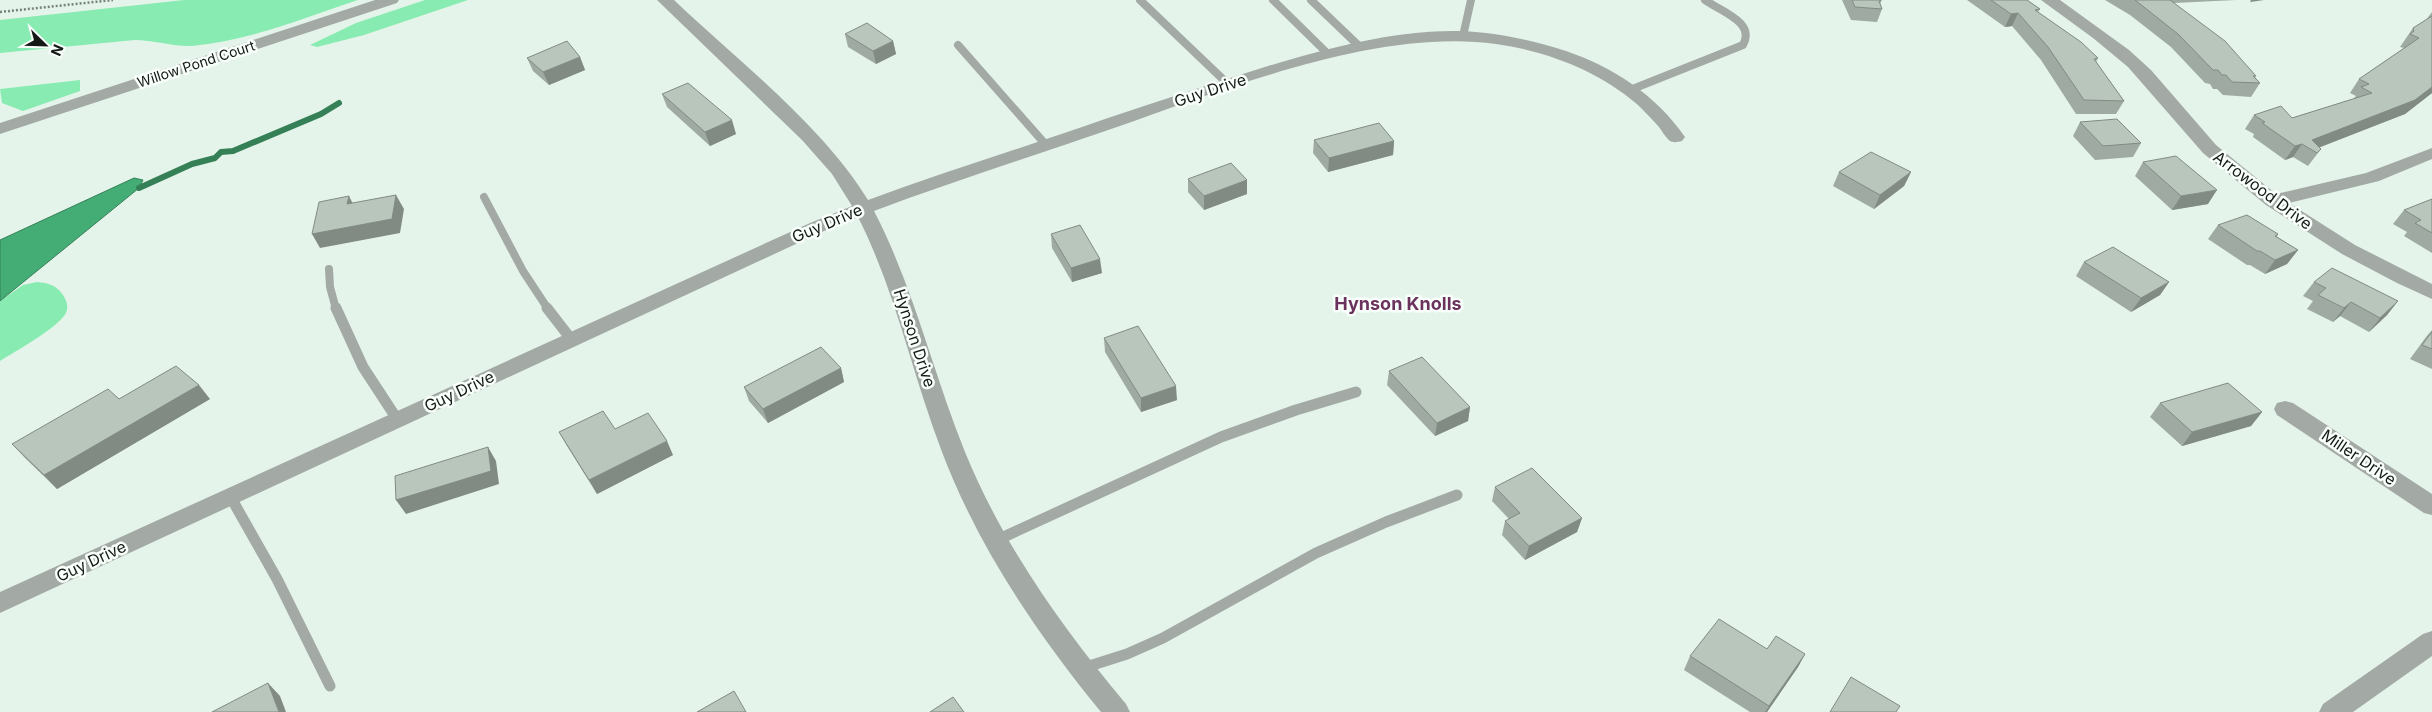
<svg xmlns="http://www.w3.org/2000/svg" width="2432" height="712" font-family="Inter,sans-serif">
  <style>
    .green { fill: #88ebb1 }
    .water { fill: #44ac75; stroke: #368058 }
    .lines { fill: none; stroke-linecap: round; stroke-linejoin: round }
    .stream { stroke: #368058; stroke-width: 6 }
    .path { stroke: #78827b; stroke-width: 2.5; stroke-dasharray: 2 2; stroke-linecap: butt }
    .service-far1 { stroke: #a3aaa6; stroke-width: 8 }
    .service { stroke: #a3aaa6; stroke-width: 11 }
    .minor { fill: #a3aaa6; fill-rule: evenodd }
    .wall { fill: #9eaaa2 }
    .shaded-wall { fill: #818b84 }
    .building { fill: #b8c6bc; stroke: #818b84 }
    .labels { text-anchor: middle; stroke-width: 5; stroke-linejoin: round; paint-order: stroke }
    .far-street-label { font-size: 14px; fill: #141915; stroke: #f9fffb }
    .street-label { font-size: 16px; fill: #141915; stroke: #f9fffb }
    .neighbourhood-label { font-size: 18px; font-weight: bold; fill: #6a325d; stroke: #f9fffb }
  </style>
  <rect width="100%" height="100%" fill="#e5f4ea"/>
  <path class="green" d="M 184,0 L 358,0 C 304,18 249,41 192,46 C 177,47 152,40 135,40 L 0,53 L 0,20 Z
    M 425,0 L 468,0 L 364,35 L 317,47 L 310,45 L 356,23 Z
    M 80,80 L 80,91 L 23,111 L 2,103 L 0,89 Z
    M 37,282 C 49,283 56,285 63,295 C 66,300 68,304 67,310 C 64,325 14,352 0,361 L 0,301 L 23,285 Z"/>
  <path class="water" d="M 134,178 L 143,180 L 139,188 L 0,301 L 0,240 Z"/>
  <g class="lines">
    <path class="stream" d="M 139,188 L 192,164 L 215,158 L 221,152 L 233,151 L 321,114 L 339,103"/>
    <path class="path" d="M 0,12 L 113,0"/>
    <path class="service-far1" d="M 1140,0 L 1228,84
      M 1273,0 L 1328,54
      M 1311,0 L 1359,46
      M 1463,36 L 1471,0
      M 958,45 L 1046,145
      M 1630,90 L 1743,45 C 1756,22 1720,11 1705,0
      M 484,197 L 523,271 L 548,309
      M 329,269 L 330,287 L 336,309"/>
    <path class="service" d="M 336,308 L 363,367 L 397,419
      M 547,308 L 571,339
      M 230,496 L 277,579 L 330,686
      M 997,540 L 1221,437 L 1296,410 L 1356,392
      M 1083,668 L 1127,654 L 1163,638 L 1316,553 L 1386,522 L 1457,495"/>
    <path class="minor" d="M 375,0 L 399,0 L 397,3 L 0,134 L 0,123 Z
      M 657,0 L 674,0 C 738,61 822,125 868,200 C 946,171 1026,147 1105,119 C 1159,101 1213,83 1268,66 C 1329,48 1394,30 1458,31 C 1495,32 1531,40 1566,51 C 1613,67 1656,95 1685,137 L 1682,141 C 1678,142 1673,143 1670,141 C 1666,138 1662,131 1659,127 C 1652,119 1645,112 1638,105 C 1599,71 1547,51 1496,44 C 1376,28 1230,88 1117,127 C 1036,155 954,181 874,211 C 914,288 933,373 965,452 C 1003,545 1062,627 1126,704 L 1130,712 L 1101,712 C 1037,634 978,547 942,452 C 912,374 896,292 858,217 L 824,231 L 0,613 L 0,592 L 810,223 L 852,206 L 832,174 L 802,140 Z
      M 2041,0 L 2060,0 L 2129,50 L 2151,70 L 2216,145 L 2276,194 L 2366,173 L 2432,148 L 2432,159 L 2379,181 L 2289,203 L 2355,245 L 2432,284 L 2432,299 L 2397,283 L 2342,254 L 2266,205 L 2203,153 L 2128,67 L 2093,38 Z
      M 2285,401 L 2293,403 L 2432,494 L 2432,515 L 2424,513 L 2277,415 L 2274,409 L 2277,403 Z
      M 2432,631 L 2432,656 L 2353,712 L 2319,712 L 2323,704 L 2423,634 Z"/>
  </g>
  <path class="wall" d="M 1842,0 L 1881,0 L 1881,1 L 1880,4 L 1882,9 L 1877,22 L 1851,20 Z
    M 1967,0 L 2027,0 L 2040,9 L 2038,12 L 2098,58 L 2096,62 L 2124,101 L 2116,114 L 2076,114 L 2041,60 L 2012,26 L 2005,27 Z
    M 2105,0 L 2236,0 L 2174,3 L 2256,76 L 2255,77 L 2260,83 L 2251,97 L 2223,95 L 2217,89 L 2213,89 L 2210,84 L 2205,83 L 2171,47 L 2130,15 Z
    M 2432,12 L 2432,93 L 2405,114 L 2319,147 L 2321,149 L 2308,166 L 2293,157 L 2285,160 L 2253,137 L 2254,134 L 2245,129 L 2254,115 L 2292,118 L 2353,99 L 2356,96 L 2350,93 L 2359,79 L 2404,48 L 2400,47 L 2413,28 L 2426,20 Z
    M 845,34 L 893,41 L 896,54 L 876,64 L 848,47 Z
    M 580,57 L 585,70 L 549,85 L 533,71 L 527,58 Z
    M 662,94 L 736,134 L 710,146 L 667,107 Z
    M 2080,122 L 2141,143 L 2133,157 L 2095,160 L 2073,136 Z
    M 1314,140 L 1394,141 L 1393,155 L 1328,172 L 1313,153 Z
    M 2143,162 L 2208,204 L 2172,210 L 2135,176 Z
    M 1839,172 L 1911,172 L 1904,186 L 1874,209 L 1833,186 Z
    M 1188,179 L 1247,180 L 1247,194 L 1204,210 L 1188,192 Z
    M 2432,199 L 2432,253 L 2404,236 L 2407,232 L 2393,224 L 2404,210 Z
    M 2218,225 L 2278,234 L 2277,237 L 2298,250 L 2287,264 L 2265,274 L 2250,265 L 2247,265 L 2208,239 Z
    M 1051,234 L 1102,273 L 1072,282 L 1052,248 Z
    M 2084,262 L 2169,282 L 2160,295 L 2131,312 L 2076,276 Z
    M 2314,282 L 2398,301 L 2387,315 L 2369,332 L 2340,316 L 2333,322 L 2307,309 L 2313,301 L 2303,296 Z
    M 2432,330 L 2432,369 L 2410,359 L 2426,337 Z
    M 1104,338 L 1177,400 L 1141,412 L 1105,352 Z
    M 841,368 L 844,382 L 768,423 L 749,401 L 744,387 Z
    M 1389,371 L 1470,407 L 1468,421 L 1435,436 L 1387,385 Z
    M 119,399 L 210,399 L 57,489 L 25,458 L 12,444 Z
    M 2160,403 L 2262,412 L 2251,426 L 2182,446 L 2150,417 Z
    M 615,429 L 673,455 L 597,494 L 567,446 L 559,432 Z
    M 1495,487 L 1582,518 L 1577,532 L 1525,560 L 1502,535 L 1505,521 L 1509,519 L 1492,501 Z
    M 1767,649 L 1805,654 L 1798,667 L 1767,712 L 1750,712 L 1684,670 L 1690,656 Z"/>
  <path class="shaded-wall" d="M 2251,0 L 2264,0 L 2250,2 Z
    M 2018,13 L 2012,26 L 2005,27 L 2011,14 Z
    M 893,41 L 896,54 L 876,64 L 873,51 Z
    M 580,57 L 585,70 L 549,85 L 543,72 Z
    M 2432,87 L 2432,93 L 2405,114 L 2313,150 L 2312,140 Z
    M 732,120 L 736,134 L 710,146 L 705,132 Z
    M 1394,141 L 1393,155 L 1328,172 L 1329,158 Z
    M 2302,144 L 2293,157 L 2285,160 L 2295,146 Z
    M 1911,172 L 1904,186 L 1874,209 L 1880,195 Z
    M 1247,180 L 1247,194 L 1204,210 L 1204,196 Z
    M 2217,190 L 2208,204 L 2172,210 L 2181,196 Z
    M 396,195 L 404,209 L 400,233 L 320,248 L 312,234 Z
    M 349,196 L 356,210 L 347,204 Z
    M 2298,250 L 2287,264 L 2265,274 L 2275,260 Z
    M 1100,259 L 1102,273 L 1072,282 L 1071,268 Z
    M 2169,282 L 2160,295 L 2131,312 L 2141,298 Z
    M 2398,301 L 2387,315 L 2369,332 L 2380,318 Z
    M 2351,302 L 2340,316 L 2333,322 L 2344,308 Z
    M 841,368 L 844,382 L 768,423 L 763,409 Z
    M 199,385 L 210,399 L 57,489 L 44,475 Z
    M 1176,386 L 1177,400 L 1141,412 L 1141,398 Z
    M 1470,407 L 1468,421 L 1435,436 L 1437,423 Z
    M 2262,412 L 2251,426 L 2182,446 L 2192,432 Z
    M 667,441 L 673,455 L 597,494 L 589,480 Z
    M 488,447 L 496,461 L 499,484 L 406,514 L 396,500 Z
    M 1582,518 L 1577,532 L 1525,560 L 1529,546 Z
    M 1805,654 L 1798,667 L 1767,712 L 1765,712 Z
    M 268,683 L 280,696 L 286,712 L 279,712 Z"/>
  <path class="building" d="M 1852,0 L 1881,0 L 1881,1 L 1879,1 L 1882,9 L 1855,7 Z
    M 1991,0 L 2027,0 L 2040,9 L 2035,10 L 2081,42 L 2098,58 L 2094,59 L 2124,101 L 2084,100 L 2048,47 L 2018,13 L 2011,14 Z
    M 2135,0 L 2170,0 L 2225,41 L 2256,76 L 2253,76 L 2260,83 L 2232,82 L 2226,75 L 2222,75 L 2218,70 L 2213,70 L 2178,34 Z
    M 2432,16 L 2432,87 L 2415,100 L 2312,140 L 2321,149 L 2317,153 L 2302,144 L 2295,146 L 2262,123 L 2265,122 L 2254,115 L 2281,106 L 2292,118 L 2372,93 L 2361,87 L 2369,84 L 2359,79 L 2419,38 L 2410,34 L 2414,31 L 2413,28 Z
    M 867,23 L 893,41 L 873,51 L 845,34 Z
    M 567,41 L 580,57 L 543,72 L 527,58 Z
    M 688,83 L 732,120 L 705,132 L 662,94 Z
    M 2117,119 L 2141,143 L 2103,146 L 2080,122 Z
    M 1379,123 L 1394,141 L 1329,158 L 1314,140 Z
    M 1871,152 L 1911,172 L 1880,195 L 1839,172 Z
    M 2176,156 L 2217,190 L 2181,196 L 2143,162 Z
    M 1231,163 L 1247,180 L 1204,196 L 1188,179 Z
    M 396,195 L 392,219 L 312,234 L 319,202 L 349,196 L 347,204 Z
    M 2432,199 L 2432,233 L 2415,223 L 2421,220 L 2404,210 Z
    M 2247,215 L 2278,234 L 2275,236 L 2298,250 L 2275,260 L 2260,251 L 2257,251 L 2218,225 Z
    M 1080,225 L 1100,259 L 1071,268 L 1051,234 Z
    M 2113,247 L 2169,282 L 2141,298 L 2084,262 Z
    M 2332,268 L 2398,301 L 2380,318 L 2351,302 L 2344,308 L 2318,295 L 2326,288 L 2314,282 Z
    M 1138,326 L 1176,386 L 1141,398 L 1104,338 Z
    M 2432,332 L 2432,349 L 2422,345 Z
    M 821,347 L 841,368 L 763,409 L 744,387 Z
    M 1422,357 L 1470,407 L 1437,423 L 1389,371 Z
    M 176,366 L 199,385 L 44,475 L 12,444 L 108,389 L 119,399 Z
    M 2228,383 L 2262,412 L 2192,432 L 2160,403 Z
    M 603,411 L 615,429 L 648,413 L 667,441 L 589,480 L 559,432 Z
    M 488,447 L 491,471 L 396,500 L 395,476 Z
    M 1532,468 L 1582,518 L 1529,546 L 1505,521 L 1520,513 L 1495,487 Z
    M 1719,619 L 1767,649 L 1776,636 L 1805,654 L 1769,706 L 1690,656 Z
    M 1851,677 L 1900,706 L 1896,712 L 1830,712 Z
    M 268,683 L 279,712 L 212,712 Z
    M 734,691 L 746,712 L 697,712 Z
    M 953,697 L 964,712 L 930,712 Z"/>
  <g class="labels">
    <g class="far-street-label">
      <text transform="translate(196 64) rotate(-18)" y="5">Willow Pond Court</text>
    </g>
    <g class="street-label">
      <text transform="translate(1210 90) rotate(-18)" y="6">Guy Drive</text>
      <text transform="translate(2263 190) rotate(37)" y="6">Arrowood Drive</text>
      <text transform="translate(827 223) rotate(-23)" y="6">Guy Drive</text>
      <text transform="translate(915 338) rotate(72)" y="6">Hynson Drive</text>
      <text transform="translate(459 391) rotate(-25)" y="6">Guy Drive</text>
      <text transform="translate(2359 457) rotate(34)" y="6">Miller Drive</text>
      <text transform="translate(91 561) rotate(-25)" y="6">Guy Drive</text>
    </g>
    <g class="neighbourhood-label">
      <text x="1398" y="310">Hynson Knolls</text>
    </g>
  </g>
  <g transform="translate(45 45) rotate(113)" stroke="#f9fffb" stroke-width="4" paint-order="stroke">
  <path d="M0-4L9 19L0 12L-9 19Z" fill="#141915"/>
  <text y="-8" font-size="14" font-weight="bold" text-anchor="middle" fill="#141915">N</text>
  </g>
</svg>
